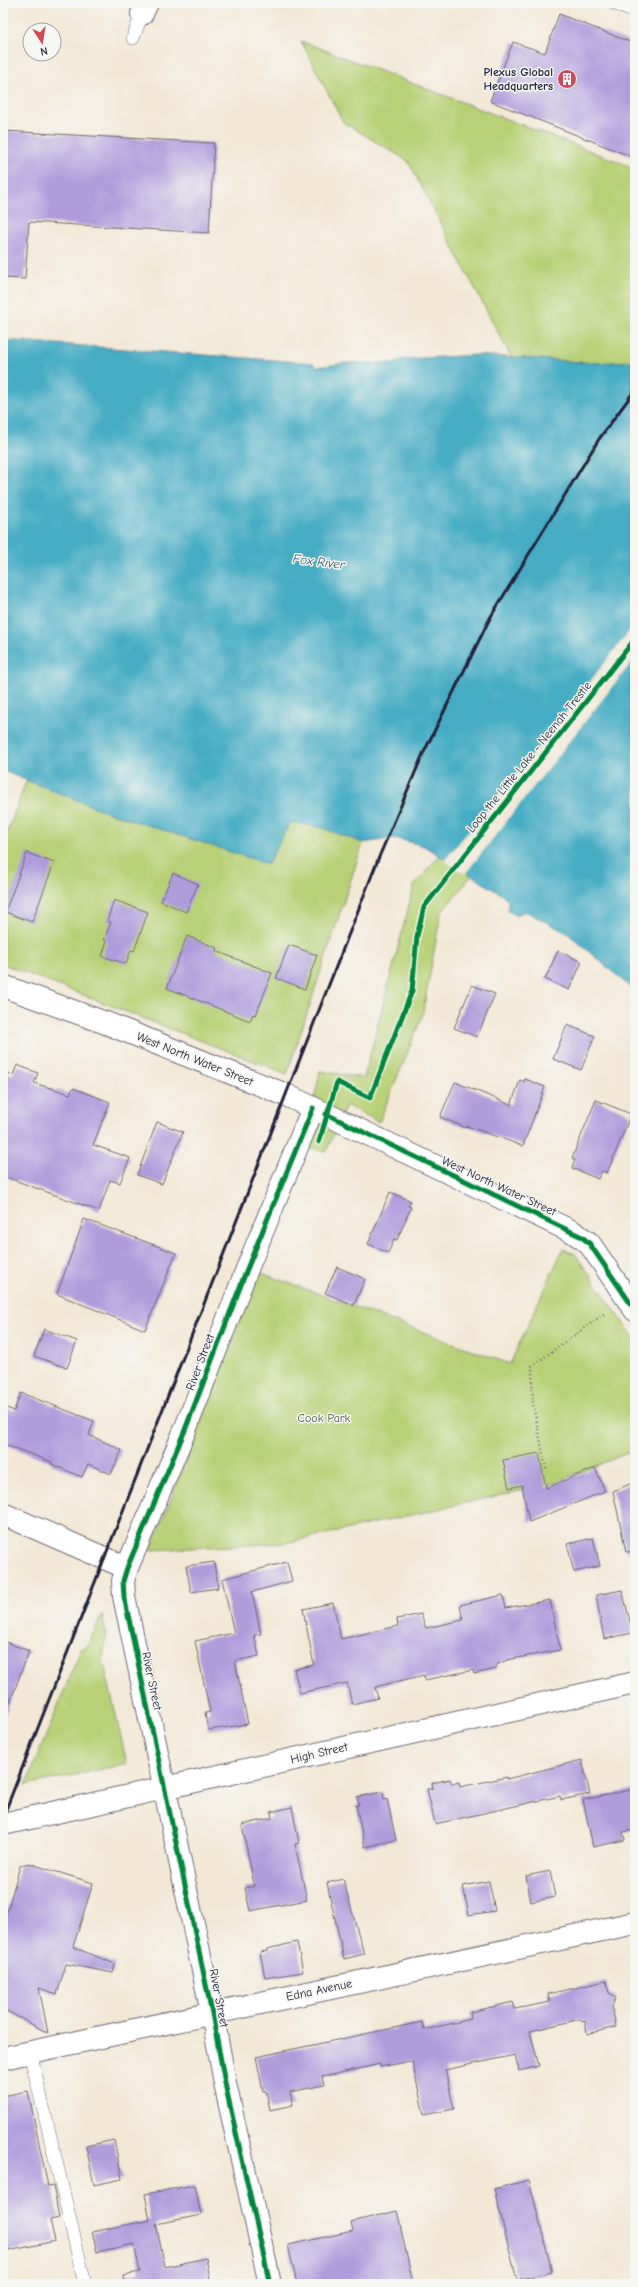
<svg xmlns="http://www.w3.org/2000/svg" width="638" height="2287" font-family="'Comic Neue',sans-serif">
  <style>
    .green { fill: #b8d177; stroke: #6d7a59 }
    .water { fill: #44acc3; stroke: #33677f }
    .pier { fill: #f3e8d6 }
    .building { fill: #af9cdb }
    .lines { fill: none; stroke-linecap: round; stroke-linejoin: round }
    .service-casing { stroke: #6b6771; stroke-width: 14 }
    .minor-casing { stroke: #6b6771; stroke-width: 24 }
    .path { stroke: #6b6771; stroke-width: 2.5; stroke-dasharray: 1 3; stroke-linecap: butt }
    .service { stroke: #fff; stroke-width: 13 }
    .minor { stroke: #fff; stroke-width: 22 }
    .rail { stroke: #22223b; stroke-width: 3 }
    .cycleway-casing { stroke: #f6f6f2; stroke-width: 8 }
    .cycleway { stroke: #00873e; stroke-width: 5 }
    .labels { text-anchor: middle; stroke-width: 3; stroke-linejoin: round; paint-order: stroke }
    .poi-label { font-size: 12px; font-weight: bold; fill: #22223b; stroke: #f6f6f2; text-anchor: end }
    .street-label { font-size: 12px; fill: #22223b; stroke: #f6f6f2 }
    .park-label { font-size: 12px; fill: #4f574d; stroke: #f6f6f2 }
    .water-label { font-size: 13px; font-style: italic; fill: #305971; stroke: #f6f6f2 }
  </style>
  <rect width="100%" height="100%" fill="#f6f6f2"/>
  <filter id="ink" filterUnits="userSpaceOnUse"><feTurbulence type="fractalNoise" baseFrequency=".025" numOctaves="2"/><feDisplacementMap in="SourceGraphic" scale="8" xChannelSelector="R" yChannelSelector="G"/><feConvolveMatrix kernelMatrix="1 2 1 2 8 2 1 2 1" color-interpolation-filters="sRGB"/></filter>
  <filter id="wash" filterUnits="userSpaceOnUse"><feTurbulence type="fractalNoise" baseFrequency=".012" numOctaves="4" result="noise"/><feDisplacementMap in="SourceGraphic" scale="16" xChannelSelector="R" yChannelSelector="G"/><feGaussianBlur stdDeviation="0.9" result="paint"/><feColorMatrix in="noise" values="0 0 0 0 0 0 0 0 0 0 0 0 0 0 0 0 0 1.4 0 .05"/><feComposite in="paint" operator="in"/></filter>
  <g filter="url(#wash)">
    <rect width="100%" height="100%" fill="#f3e8d6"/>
    <path class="green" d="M 301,41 L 635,168 L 635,361 L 595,363 L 511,357 L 408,161 L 343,122 Z
      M 635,618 L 635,676 L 441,913 L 422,1017 L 379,1122 L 346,1105 L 326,1152 L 305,1146 L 320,1071 L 364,1078 L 414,886 Z
      M 27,779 L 107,812 L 269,863 L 290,822 L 323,828 L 363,843 L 287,1074 L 3,964 L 3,844 Z
      M 563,1249 L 575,1254 L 635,1339 L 635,1450 L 551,1484 L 285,1543 L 151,1550 L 259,1272 L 510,1364 Z
      M 102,1614 L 106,1636 L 103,1659 L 127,1764 L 26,1785 L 81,1649 L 87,1647 Z"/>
    <path class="water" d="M 3,340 L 313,363 L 317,367 L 345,363 L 394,363 L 404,359 L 476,355 L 595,363 L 635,361 L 635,991 L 567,933 L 525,911 L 516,915 L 508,911 L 508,901 L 501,894 L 424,846 L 395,838 L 363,843 L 323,828 L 290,822 L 268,864 L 107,812 L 3,771 Z"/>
    <path class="pier" d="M 635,624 L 635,658 L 465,874 L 444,861 L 549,734 Z"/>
    <g id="blocks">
      <path class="building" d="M 559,14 L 635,44 L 635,158 L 490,101 L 513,42 L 545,53 Z
        M 3,131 L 214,143 L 209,233 L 29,222 L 25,279 L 3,278 Z
        M 27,853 L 54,863 L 32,922 L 5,912 Z
        M 173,873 L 198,884 L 186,912 L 161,901 Z
        M 114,900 L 148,912 L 134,951 L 131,950 L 126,964 L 102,956 L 107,941 L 104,940 L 111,922 L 107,921 Z
        M 187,936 L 217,948 L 216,951 L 272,973 L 256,1015 L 253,1014 L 250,1021 L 167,988 Z
        M 289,945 L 317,955 L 305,989 L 276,978 Z
        M 558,951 L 582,962 L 569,990 L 545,979 Z
        M 472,985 L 495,994 L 477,1037 L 454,1028 Z
        M 567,1025 L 595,1036 L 581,1070 L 553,1059 Z
        M 17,1065 L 38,1073 L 34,1083 L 70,1094 L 73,1088 L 110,1102 L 93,1145 L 130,1158 L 120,1183 L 110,1180 L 99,1211 L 3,1176 L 3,1086 L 8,1073 L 13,1075 Z
        M 525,1079 L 545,1087 L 523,1146 L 467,1126 L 466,1128 L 440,1117 L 455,1082 L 511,1105 L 520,1080 L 524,1082 Z
        M 596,1100 L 631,1114 L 607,1173 L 602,1171 L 598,1179 L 572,1168 L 575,1160 L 572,1158 Z
        M 157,1122 L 183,1132 L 162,1184 L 137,1175 Z
        M 390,1192 L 411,1201 L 408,1206 L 411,1207 L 397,1240 L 394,1239 L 388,1253 L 368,1244 Z
        M 84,1219 L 176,1253 L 145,1330 L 57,1294 Z
        M 337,1267 L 365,1279 L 354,1305 L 325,1293 Z
        M 44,1329 L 77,1341 L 67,1368 L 34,1356 Z
        M 21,1393 L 94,1421 L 89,1435 L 122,1450 L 111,1474 L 88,1464 L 82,1477 L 51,1464 L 52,1462 L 3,1444 L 3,1420 L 7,1408 L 14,1411 Z
        M 539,1453 L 546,1488 L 595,1468 L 605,1491 L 529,1522 L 522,1485 L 509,1488 L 503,1460 Z
        M 635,1482 L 635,1551 L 626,1552 L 613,1491 Z
        M 593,1538 L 600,1566 L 574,1572 L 567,1544 Z
        M 214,1562 L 218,1588 L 191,1592 L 186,1566 Z
        M 287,1562 L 292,1581 L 252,1592 L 261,1634 L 254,1635 L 259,1656 L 235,1661 L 248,1724 L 208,1730 L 205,1713 L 210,1712 L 195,1641 L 234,1633 L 222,1579 Z
        M 622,1590 L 633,1633 L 604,1639 L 596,1595 Z
        M 503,1595 L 506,1608 L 550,1600 L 560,1650 L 507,1660 L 496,1665 L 496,1669 L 474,1674 L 473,1670 L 425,1680 L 424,1675 L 375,1687 L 378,1698 L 352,1704 L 347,1683 L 300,1693 L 294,1669 L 314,1665 L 303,1609 L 333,1603 L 341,1639 L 398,1626 L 397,1619 L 421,1614 L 426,1628 L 463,1620 L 460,1605 Z
        M 3,1641 L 29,1651 L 5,1716 L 3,1715 Z
        M 582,1760 L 590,1794 L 561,1800 L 560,1796 L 435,1824 L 427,1789 L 433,1788 L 432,1783 L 450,1779 L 452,1784 L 459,1782 L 460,1787 L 507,1777 L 507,1779 Z
        M 635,1789 L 635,1830 L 623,1832 L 625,1840 L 593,1847 L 583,1800 Z
        M 383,1792 L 384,1800 L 387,1799 L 396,1840 L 365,1847 L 356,1805 L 359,1805 L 357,1797 Z
        M 292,1807 L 299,1843 L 295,1844 L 307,1900 L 250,1911 L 245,1888 L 254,1886 L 254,1884 L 242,1825 L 272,1818 L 271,1812 Z
        M 28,1863 L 93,1883 L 73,1947 L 115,1964 L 113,1973 L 66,1964 L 57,1994 L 39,1988 L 48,2033 L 3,2009 L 3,1926 L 20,1866 Z
        M 550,1871 L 555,1897 L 531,1902 L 526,1876 Z
        M 343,1879 L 364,1954 L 344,1959 L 327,1883 Z
        M 489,1881 L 495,1911 L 469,1915 L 463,1886 Z
        M 297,1942 L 303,1972 L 265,1978 L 260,1952 L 267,1951 L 267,1949 Z
        M 606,1981 L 609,1993 L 616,1997 L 612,2006 L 616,2027 L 587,2034 L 585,2021 L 582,2022 L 581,2019 L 530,2031 L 539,2066 L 519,2071 L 515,2055 L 445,2070 L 454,2109 L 424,2115 L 412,2061 L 380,2067 L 380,2064 L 322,2077 L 324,2085 L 290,2092 L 293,2105 L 270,2110 L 266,2091 L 263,2091 L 256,2057 L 422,2022 L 424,2030 L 471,2019 L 470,2012 L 513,2002 L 515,2009 L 550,2002 L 548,1994 Z
        M 28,2091 L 48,2186 L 53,2185 L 59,2218 L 50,2220 L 55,2241 L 3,2252 L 3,2096 Z
        M 114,2140 L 122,2179 L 94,2185 L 86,2146 Z
        M 529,2180 L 552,2272 L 517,2280 L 494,2189 Z
        M 195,2185 L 201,2215 L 156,2224 L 165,2267 L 206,2258 L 211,2284 L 125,2284 L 124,2275 L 140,2272 L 134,2244 L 97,2252 L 92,2232 L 150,2220 L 145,2194 Z
        M 397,2211 L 413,2284 L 297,2284 L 288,2245 L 353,2231 L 351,2222 Z"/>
    </g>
  </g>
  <g filter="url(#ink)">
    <use href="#blocks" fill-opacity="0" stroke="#6b6771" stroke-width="1"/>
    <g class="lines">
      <g class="service-casing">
        <path id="service" d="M 614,3 L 635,12
          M 133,38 L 142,14
          M 30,2052 L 85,2284"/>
      </g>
      <g class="minor-casing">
        <path id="minor" d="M 142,14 L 147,3
          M 3,986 L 106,1023 L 286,1095 L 573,1232 L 589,1243 L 635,1310
          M 3,1514 L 127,1568
          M 3,1824 L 635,1683
          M 3,2058 L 635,1923
          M 270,2284 L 226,2088 L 212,2013 L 124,1596 L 123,1581 L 127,1568 L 185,1430 L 247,1269 L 313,1108"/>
      </g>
      <path class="path" d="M 546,1469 L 533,1404 L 532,1366 L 605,1313"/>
      <use href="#service" class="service"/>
      <use href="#minor" class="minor"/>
      <path class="rail" d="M 3,1817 L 379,857 L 423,754 L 490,618 L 599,439 L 635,390"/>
      <g class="cycleway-casing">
        <path id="cycleway" d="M 326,1114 L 582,1237 L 589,1243 L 635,1310
          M 319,1142 L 337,1082 L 370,1098 L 412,991 L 417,936 L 424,907 L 635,639
          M 270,2284 L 226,2088 L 212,2013 L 124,1596 L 123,1581 L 127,1568 L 185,1430 L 247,1269 L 313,1108"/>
      </g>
      <use href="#cycleway" class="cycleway"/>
    </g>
  </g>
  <defs>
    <g id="building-disc" transform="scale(1)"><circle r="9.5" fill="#d1495b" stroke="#f6f6f2"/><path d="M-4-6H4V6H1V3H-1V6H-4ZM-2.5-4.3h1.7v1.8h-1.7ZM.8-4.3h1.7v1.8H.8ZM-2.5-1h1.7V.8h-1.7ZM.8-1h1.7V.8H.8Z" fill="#fff"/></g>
  </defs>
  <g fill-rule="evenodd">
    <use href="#building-disc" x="567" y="79"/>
  </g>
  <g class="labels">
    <g class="poi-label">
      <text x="553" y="76">Plexus Global<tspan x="553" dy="14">Headquarters</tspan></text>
    </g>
    <g class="street-label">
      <text transform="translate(529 757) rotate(-51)" y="4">Loop the Little Lake - Neenah Trestle</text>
      <text transform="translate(195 1059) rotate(22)" y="4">West North Water Street</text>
      <text transform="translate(499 1186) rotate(25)" y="4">West North Water Street</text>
      <text transform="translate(200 1362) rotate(-69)" y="4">River Street</text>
      <text transform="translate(152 1681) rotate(78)" y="4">River Street</text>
      <text transform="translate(319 1753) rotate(-13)" y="4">High Street</text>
      <text transform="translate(319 1990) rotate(-12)" y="4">Edna Avenue</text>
      <text transform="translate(219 1998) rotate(79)" y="4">River Street</text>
    </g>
    <g class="park-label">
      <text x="324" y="1422">Cook Park</text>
    </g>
    <g class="water-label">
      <text transform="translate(319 561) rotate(7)" y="5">Fox River</text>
    </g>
  </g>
  <rect width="638" height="2287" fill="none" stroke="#f6f6f2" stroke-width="16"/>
  <g transform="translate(42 42) rotate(168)"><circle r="19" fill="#f6f6f2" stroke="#a1a1a9"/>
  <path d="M0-3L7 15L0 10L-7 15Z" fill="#d1495b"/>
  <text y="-6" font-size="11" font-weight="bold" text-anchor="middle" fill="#22223b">N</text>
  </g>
</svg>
